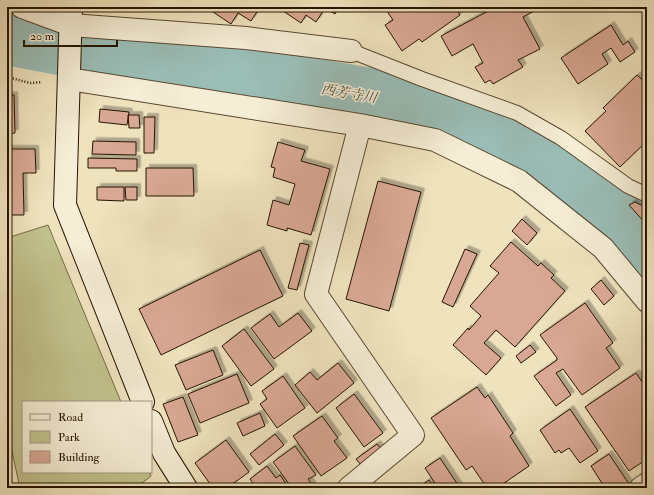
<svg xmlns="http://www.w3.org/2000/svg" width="654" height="495" font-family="'IM FELL Double Pica','Noto Serif JP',serif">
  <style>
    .green { fill: #c1c18c; stroke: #736a46 }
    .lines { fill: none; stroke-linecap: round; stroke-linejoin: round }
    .river { stroke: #9abdb6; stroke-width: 56 }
    .building { fill: #d9a894; stroke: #251400; filter: url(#shadow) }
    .lane-casing { stroke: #584830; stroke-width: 16 }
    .street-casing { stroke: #584830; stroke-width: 24 }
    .secondary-casing { stroke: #251400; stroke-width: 24 }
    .path { stroke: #251400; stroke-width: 2.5; stroke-dasharray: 1 2; stroke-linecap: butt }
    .lane { stroke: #f5edd5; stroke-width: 14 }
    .street { stroke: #f5edd5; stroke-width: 22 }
    .secondary { stroke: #f5edd5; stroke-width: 22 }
    .labels { text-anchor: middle; stroke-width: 3; stroke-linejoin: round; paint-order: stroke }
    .water-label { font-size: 14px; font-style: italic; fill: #4e4f40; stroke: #f5edd5 }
  </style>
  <defs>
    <filter id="shadow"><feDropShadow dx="3.5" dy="-3.5" stdDeviation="0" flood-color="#0004"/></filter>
  </defs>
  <rect width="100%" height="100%" fill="#efe3be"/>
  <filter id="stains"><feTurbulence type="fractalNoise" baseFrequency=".005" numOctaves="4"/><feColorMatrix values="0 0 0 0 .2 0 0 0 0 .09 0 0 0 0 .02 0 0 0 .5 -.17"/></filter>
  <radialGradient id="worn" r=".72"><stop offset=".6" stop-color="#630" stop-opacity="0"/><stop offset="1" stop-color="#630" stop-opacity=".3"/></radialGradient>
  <path class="green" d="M 48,225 L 121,402 L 23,402 L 23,472 L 150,472 L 151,476 L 136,488 L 20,488 L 7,429 L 7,238 Z"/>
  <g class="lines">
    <path class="river" d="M 7,37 L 117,58 L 164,66 L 235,73 L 383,98 L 441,112 L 504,137 L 575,185 L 622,223 L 647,252"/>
  </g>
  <path class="building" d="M 212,7 L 260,7 L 251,21 L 238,13 L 231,24 L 210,10 Z
    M 286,7 L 339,7 L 335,14 L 325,8 L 316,22 L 306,15 L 301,23 L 283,11 Z
    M 384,7 L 455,7 L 460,15 L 422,42 L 419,39 L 402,51 L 385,25 L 393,20 Z
    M 496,7 L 542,7 L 523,17 L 540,49 L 518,60 L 523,67 L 493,84 L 490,80 L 485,83 L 475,67 L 483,63 L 473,44 L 452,56 L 441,36 Z
    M 611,25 L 623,45 L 628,41 L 635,52 L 620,62 L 611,48 L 602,54 L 608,64 L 578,84 L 561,58 Z
    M 637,75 L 647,84 L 647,141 L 620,167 L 585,131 L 606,111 L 603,108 Z
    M 14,95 L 15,133 L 7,134 L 7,96 Z
    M 100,109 L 129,112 L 127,125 L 99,122 Z
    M 128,115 L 139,115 L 140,128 L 129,128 Z
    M 144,117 L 155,117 L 154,153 L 144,153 Z
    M 93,141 L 136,142 L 136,155 L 92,154 Z
    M 278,142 L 305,150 L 301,161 L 330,169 L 311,235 L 287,228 L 287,231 L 267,225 L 273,200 L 289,205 L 295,184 L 273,177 L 275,168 L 271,167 Z
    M 7,149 L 35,149 L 36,173 L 23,173 L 24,215 L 7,215 Z
    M 88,158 L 137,159 L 137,171 L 116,171 L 116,168 L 88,168 Z
    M 146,168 L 193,168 L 194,196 L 146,196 Z
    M 378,181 L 421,192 L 389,311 L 346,299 Z
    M 97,187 L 124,187 L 124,201 L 97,200 Z
    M 125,187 L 137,187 L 137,200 L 126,200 Z
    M 635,202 L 647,208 L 647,225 L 629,205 Z
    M 522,219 L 537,233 L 527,245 L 512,231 Z
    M 511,242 L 538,266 L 541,263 L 554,275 L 551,278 L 565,291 L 515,347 L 496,330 L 484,343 L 501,358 L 486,375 L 453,345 L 468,328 L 469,330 L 481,316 L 470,306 L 499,273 L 490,266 Z
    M 300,243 L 309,245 L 297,290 L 288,288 Z
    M 465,249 L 477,254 L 453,307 L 442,302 Z
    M 260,250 L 283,296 L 161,355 L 139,309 Z
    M 601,280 L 614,296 L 604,305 L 591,289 Z
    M 585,303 L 613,343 L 606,348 L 620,368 L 582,395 L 563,369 L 556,373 L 571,395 L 556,406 L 534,376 L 557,360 L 557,358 L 540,335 Z
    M 298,313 L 312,331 L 274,359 L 251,328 L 270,314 L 279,327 Z
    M 244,329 L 274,369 L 251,386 L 222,346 Z
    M 530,345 L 536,352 L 521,363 L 516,356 Z
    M 213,350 L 223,375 L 186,390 L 175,365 Z
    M 338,363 L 354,383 L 317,413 L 295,385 L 310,372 L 317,380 Z
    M 636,373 L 647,389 L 647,459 L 629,471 L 585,407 Z
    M 237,374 L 249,403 L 200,423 L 188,394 Z
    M 283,376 L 305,408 L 277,428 L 260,404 L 267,399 L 262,391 Z
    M 477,387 L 485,398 L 488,395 L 513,433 L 510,436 L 529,466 L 497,488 L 487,488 L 472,466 L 466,470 L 431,418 Z
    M 354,394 L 383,433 L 364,447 L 336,408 Z
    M 183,397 L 198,435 L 178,442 L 163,404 Z
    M 570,409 L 598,451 L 580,463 L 569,448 L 561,453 L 559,450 L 555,453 L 540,430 Z
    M 260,413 L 265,426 L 243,436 L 237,423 Z
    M 322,416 L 338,438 L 334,441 L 347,458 L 321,476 L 293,436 Z
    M 275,434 L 284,445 L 259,465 L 250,454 Z
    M 226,440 L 249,472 L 227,488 L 213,488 L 195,463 Z
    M 377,444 L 382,450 L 361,465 L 356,459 Z
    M 295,446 L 316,475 L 308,479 L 314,488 L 292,488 L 273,462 Z
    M 609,454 L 631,487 L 630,488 L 605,488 L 591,466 Z
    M 440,458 L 460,488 L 438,488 L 425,468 Z
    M 267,466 L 276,478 L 280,475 L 289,488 L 256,488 L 250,479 Z
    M 429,480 L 434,488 L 418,488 Z"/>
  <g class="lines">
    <g class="lane-casing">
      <path id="lane" d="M 351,51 L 422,79 L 517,113 L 561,138 L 628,186 L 647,195"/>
    </g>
    <g class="street-casing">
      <path id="street" d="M 22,7 L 71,25 L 246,38 L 351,51
        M 69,79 L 360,125 L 435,140 L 519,181 L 603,248 L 647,301
        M 349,488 L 413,435 L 316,294 L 360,125
        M 641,488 L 647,484"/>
    </g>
    <g class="secondary-casing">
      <path id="secondary" d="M 71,7 L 65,205 L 143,402
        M 151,421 L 164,453 L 186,488"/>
    </g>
    <path class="path" d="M 7,77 L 30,83 L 42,82"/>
    <use href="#lane" class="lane"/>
    <use href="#street" class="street"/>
    <use href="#secondary" class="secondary"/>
  </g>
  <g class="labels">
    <g class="water-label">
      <text transform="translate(349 93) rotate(10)" y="5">西芳寺川</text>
    </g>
  </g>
  <rect width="654" height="495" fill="none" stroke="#efe3be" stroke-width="24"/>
  <rect x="8" y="8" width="638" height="479" fill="none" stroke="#251400" stroke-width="2"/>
  <rect x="12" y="12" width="630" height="471" fill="none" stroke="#251400"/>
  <rect x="22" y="401" width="130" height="72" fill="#f5edd5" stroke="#a29680"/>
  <rect x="30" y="414" width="20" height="6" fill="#f5edd5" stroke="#a29680"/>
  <text x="58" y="421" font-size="12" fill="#251400">Road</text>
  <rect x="30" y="431" width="20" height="12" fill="#c1c18c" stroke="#a29680"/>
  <text x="58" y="441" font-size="12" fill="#251400">Park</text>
  <rect x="30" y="451" width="20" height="12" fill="#d9a894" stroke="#a29680"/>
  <text x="58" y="461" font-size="12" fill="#251400">Building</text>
  <path d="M24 40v6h93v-6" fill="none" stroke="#251400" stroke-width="2"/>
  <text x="30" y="40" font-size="12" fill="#251400" stroke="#f5edd5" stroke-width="3" paint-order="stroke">20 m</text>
  <rect width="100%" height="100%" filter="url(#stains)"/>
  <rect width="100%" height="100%" fill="url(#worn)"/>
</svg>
